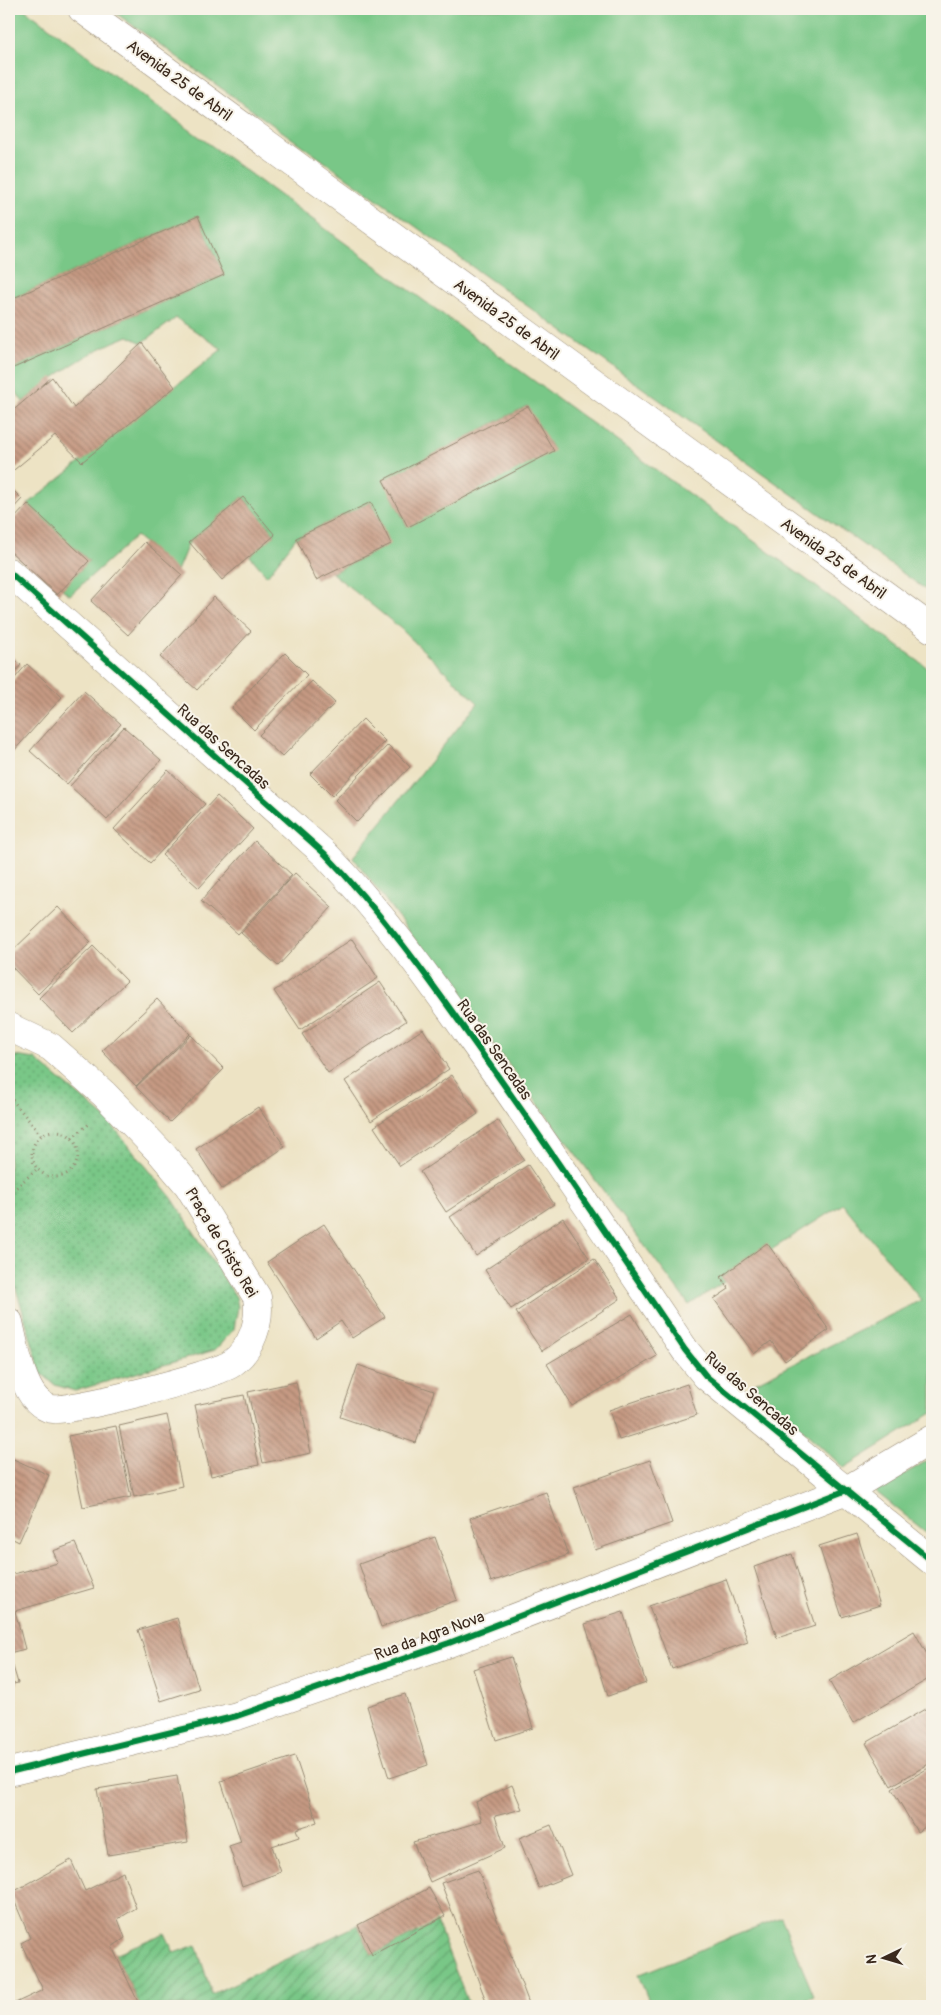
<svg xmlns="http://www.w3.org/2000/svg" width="941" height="2015" font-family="Pangolin,sans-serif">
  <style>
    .grass { fill: #79c787; stroke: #5a7852; fill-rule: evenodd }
    .park { fill: url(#park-dots); stroke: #5a7852 }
    .garden { fill: url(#garden-furrows); stroke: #5a7852 }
    .building { fill: url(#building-back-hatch) }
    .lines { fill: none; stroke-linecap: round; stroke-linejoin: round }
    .street-casing { stroke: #948671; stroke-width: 29 }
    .primary-casing { stroke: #948671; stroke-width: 29 }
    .path { stroke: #948671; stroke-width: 3; stroke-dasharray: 1 4; stroke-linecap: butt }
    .street { stroke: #fff; stroke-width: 28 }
    .primary { stroke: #fff; stroke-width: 28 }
    .cycleway-casing { stroke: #f7f3e8; stroke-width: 9 }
    .cycleway { stroke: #00873e; stroke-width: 6 }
    .labels { text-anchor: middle; stroke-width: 4; stroke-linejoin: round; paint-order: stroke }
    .street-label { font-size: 16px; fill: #3b2a1e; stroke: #f7f3e8 }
  </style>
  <defs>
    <pattern id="park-dots" width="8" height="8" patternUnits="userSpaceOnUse" patternTransform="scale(1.25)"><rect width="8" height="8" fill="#79c787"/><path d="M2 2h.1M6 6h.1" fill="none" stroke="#64a26e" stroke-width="1.8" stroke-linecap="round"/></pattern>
    <pattern id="garden-furrows" width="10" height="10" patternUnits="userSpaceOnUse" patternTransform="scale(1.25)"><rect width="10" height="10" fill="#79c787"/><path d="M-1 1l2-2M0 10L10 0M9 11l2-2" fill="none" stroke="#64a26e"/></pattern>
    <pattern id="building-back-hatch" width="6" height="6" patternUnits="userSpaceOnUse" patternTransform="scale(1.25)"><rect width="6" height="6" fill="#c69a83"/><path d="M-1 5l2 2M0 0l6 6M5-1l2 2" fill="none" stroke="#a27e6b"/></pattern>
  </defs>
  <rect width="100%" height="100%" fill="#f7f3e8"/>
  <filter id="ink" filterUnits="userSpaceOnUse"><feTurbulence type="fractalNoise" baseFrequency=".02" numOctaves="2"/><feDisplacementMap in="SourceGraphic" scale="10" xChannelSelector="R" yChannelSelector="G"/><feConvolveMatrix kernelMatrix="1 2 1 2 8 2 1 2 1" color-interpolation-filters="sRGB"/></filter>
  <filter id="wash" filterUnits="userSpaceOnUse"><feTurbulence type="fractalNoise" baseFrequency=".0096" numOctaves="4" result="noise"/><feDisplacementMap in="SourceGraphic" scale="20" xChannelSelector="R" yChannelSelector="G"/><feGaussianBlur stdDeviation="1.12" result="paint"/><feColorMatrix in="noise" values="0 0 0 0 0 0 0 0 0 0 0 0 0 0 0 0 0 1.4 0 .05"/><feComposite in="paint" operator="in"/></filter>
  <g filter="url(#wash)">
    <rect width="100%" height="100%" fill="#ede3c4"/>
    <path class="grass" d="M 9,9 L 24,9 L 932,671 L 932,1413 L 844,1468 L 753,1384 L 921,1300 L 843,1204 L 771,1250 L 766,1244 L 721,1277 L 724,1282 L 689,1305 L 353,857 L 478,703 L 400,628 L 332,573 L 390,544 L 371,502 L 296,538 L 267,576 L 250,556 L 275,534 L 243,497 L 189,542 L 177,571 L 136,536 L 70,595 L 62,589 L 89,561 L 28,504 L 222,349 L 176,318 L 142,343 L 128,336 C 89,351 55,375 23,402 L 9,381 L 9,370 L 224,275 L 198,216 L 9,300 ZM 527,406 L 553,450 L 407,526 L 384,480 Z
      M 110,9 L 932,9 L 932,594 Z
      M 932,1458 L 932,1537 L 875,1491 Z
      M 781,1917 L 814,1996 L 788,2006 L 651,2006 L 638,1975 Z"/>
    <path class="park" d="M 9,1055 L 35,1059 L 107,1119 L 172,1198 L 236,1297 L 238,1307 L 234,1329 L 215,1350 L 75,1391 L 55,1385 L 41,1373 L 9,1265 Z"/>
    <path class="garden" d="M 437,1922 L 469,2006 L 140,2006 L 115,1954 L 165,1933 L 174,1953 L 196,1945 L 212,1994 L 358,1925 L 372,1955 Z"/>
    <g id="blocks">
      <path class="building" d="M 198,216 L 224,275 L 9,370 L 9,300 Z
        M 142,343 L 175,387 L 82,462 L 55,436 L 9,474 L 9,414 L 52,377 L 74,408 Z
        M 528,406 L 554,451 L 408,527 L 383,480 Z
        M 9,486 L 22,499 L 9,513 Z
        M 243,497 L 275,535 L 222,580 L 189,542 Z
        M 371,502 L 391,544 L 316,580 L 296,538 Z
        M 28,504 L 89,561 L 57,595 L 9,550 L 9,524 Z
        M 145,542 L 182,575 L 128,635 L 91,601 Z
        M 214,597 L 251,631 L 197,690 L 160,657 Z
        M 285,653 L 307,675 L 254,730 L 232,708 Z
        M 9,654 L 21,665 L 9,679 Z
        M 27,664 L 62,697 L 12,753 L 9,749 L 9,685 Z
        M 312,681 L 335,703 L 282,757 L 259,735 Z
        M 84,691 L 121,724 L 67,784 L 30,751 Z
        M 363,719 L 385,741 L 332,796 L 310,774 Z
        M 124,727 L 161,760 L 107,820 L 70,786 Z
        M 388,745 L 410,767 L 357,822 L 335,800 Z
        M 168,770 L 205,804 L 150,863 L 114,829 Z
        M 217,796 L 253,829 L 199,888 L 162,855 Z
        M 255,841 L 292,875 L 238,934 L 201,901 Z
        M 295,873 L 332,907 L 278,966 L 241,933 Z
        M 58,907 L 91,942 L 38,994 L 9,964 L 9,954 Z
        M 352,939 L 378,978 L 300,1030 L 274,991 Z
        M 93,946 L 127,981 L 73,1033 L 39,998 Z
        M 380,982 L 406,1021 L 328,1073 L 302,1034 Z
        M 157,999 L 190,1034 L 136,1086 L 102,1051 Z
        M 423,1029 L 449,1069 L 371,1121 L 345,1081 Z
        M 191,1035 L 224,1069 L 170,1122 L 136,1087 Z
        M 452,1075 L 478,1114 L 400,1166 L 374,1127 Z
        M 258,1107 L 285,1147 L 222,1189 L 196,1149 Z
        M 498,1120 L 524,1160 L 446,1212 L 420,1172 Z
        M 528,1165 L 554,1204 L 476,1256 L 450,1217 Z
        M 563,1218 L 589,1258 L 511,1309 L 485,1270 Z
        M 324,1224 L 385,1317 L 352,1338 L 341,1321 L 316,1338 L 267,1262 Z
        M 767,1243 L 829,1330 L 785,1361 L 771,1341 L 754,1354 L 714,1299 L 729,1289 L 721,1277 Z
        M 594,1259 L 620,1299 L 542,1351 L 516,1312 Z
        M 632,1314 L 657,1356 L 572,1406 L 547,1364 Z
        M 358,1365 L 434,1391 L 416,1443 L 340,1417 Z
        M 296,1382 L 311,1453 L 263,1463 L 248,1392 Z
        M 687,1384 L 697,1415 L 619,1440 L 609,1410 Z
        M 244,1395 L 259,1465 L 211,1476 L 195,1405 Z
        M 167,1415 L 182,1486 L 134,1497 L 119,1426 Z
        M 116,1426 L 131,1497 L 83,1507 L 68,1436 Z
        M 9,1457 L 49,1475 L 19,1542 L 9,1537 Z
        M 650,1460 L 672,1523 L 595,1550 L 574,1487 Z
        M 546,1492 L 568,1555 L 491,1582 L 470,1518 Z
        M 857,1534 L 880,1605 L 842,1617 L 819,1546 Z
        M 435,1537 L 457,1600 L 381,1627 L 359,1564 Z
        M 75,1543 L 94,1588 L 15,1611 L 25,1649 L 9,1653 L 9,1575 L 58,1563 L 53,1551 Z
        M 792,1554 L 815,1626 L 777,1638 L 754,1567 Z
        M 726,1579 L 748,1642 L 672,1669 L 649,1606 Z
        M 623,1612 L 646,1683 L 608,1696 L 585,1624 Z
        M 177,1618 L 199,1689 L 161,1701 L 138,1630 Z
        M 914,1631 L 932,1663 L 932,1677 L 853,1723 L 829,1681 Z
        M 9,1653 L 18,1683 L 9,1685 Z
        M 511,1657 L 533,1728 L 496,1740 L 473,1669 Z
        M 405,1694 L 428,1765 L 389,1778 L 367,1706 Z
        M 932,1705 L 932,1762 L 891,1786 L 866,1743 Z
        M 295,1756 L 317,1822 L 296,1829 L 299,1837 L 272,1846 L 281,1872 L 242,1886 L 229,1846 L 241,1842 L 221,1781 Z
        M 932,1766 L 932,1823 L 917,1832 L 892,1789 Z
        M 177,1776 L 188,1842 L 108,1855 L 97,1789 Z
        M 512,1785 L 522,1809 L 495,1816 L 505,1848 L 430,1882 L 413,1842 L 482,1821 L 476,1802 Z
        M 551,1825 L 571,1875 L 539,1888 L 519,1838 Z
        M 71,1860 L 85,1891 L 123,1872 L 136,1908 L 118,1919 L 125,1938 L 112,1947 L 140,2006 L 9,2006 L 43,1990 L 21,1943 L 30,1938 L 11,1893 Z
        M 478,1870 L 530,2006 L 488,2006 L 441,1883 Z
        M 429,1888 L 445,1916 L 372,1955 L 358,1925 Z"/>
    </g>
  </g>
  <g filter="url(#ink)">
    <use href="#blocks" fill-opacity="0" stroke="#948671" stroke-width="1"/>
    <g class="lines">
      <g class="street-casing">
        <path id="street" d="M 9,572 L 325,854 C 381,912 427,976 473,1041 C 546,1143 615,1247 685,1350 L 706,1376 L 932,1561
          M 9,1027 L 51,1047 L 104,1094 L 162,1154 L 188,1185 L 257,1297 C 261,1322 252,1349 231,1364 C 215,1375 71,1412 53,1409 C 50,1409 45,1407 43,1405 C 22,1393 14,1344 9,1322
          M 9,1772 L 237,1716 L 449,1643 L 847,1490"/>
      </g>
      <g class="primary-casing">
        <path id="primary" d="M 82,9 L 932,629
          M 847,1490 L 932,1439"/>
      </g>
      <path class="path" d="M 9,1096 L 41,1135
        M32 1154a23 23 0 1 1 46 0a23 23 0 1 1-46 0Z
        M 72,1138 L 89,1124
        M 9,1194 L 37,1169"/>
      <use href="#street" class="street"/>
      <use href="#primary" class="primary"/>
      <g class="cycleway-casing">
        <path id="cycleway" d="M 9,572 L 325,854 C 381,912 427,976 473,1041 C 546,1143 615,1247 685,1350 L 706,1376 L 932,1561
          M 9,1772 L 237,1716 L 449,1643 L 847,1490"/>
      </g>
      <use href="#cycleway" class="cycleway"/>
    </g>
  </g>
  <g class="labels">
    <g class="street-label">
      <text transform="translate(180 80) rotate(36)" y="6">Avenida 25 de Abril</text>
      <text transform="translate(507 319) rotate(36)" y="6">Avenida 25 de Abril</text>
      <text transform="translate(834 558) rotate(36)" y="6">Avenida 25 de Abril</text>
      <text transform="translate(224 746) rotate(42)" y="6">Rua das Sencadas</text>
      <text transform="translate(495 1049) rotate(55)" y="6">Rua das Sencadas</text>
      <text transform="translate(222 1242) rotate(59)" y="6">Praça de Cristo Rei</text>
      <text transform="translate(752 1393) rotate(41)" y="6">Rua das Sencadas</text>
      <text transform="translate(429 1635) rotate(-20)" y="6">Rua da Agra Nova</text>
    </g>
  </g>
  <rect width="941" height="2015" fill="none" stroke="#f7f3e8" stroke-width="30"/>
  <g transform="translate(884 1958) rotate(265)" stroke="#f7f3e8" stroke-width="4" paint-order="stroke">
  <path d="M0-4L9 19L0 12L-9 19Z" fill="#3b2a1e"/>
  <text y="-8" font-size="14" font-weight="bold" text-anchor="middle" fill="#3b2a1e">N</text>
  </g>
</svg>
